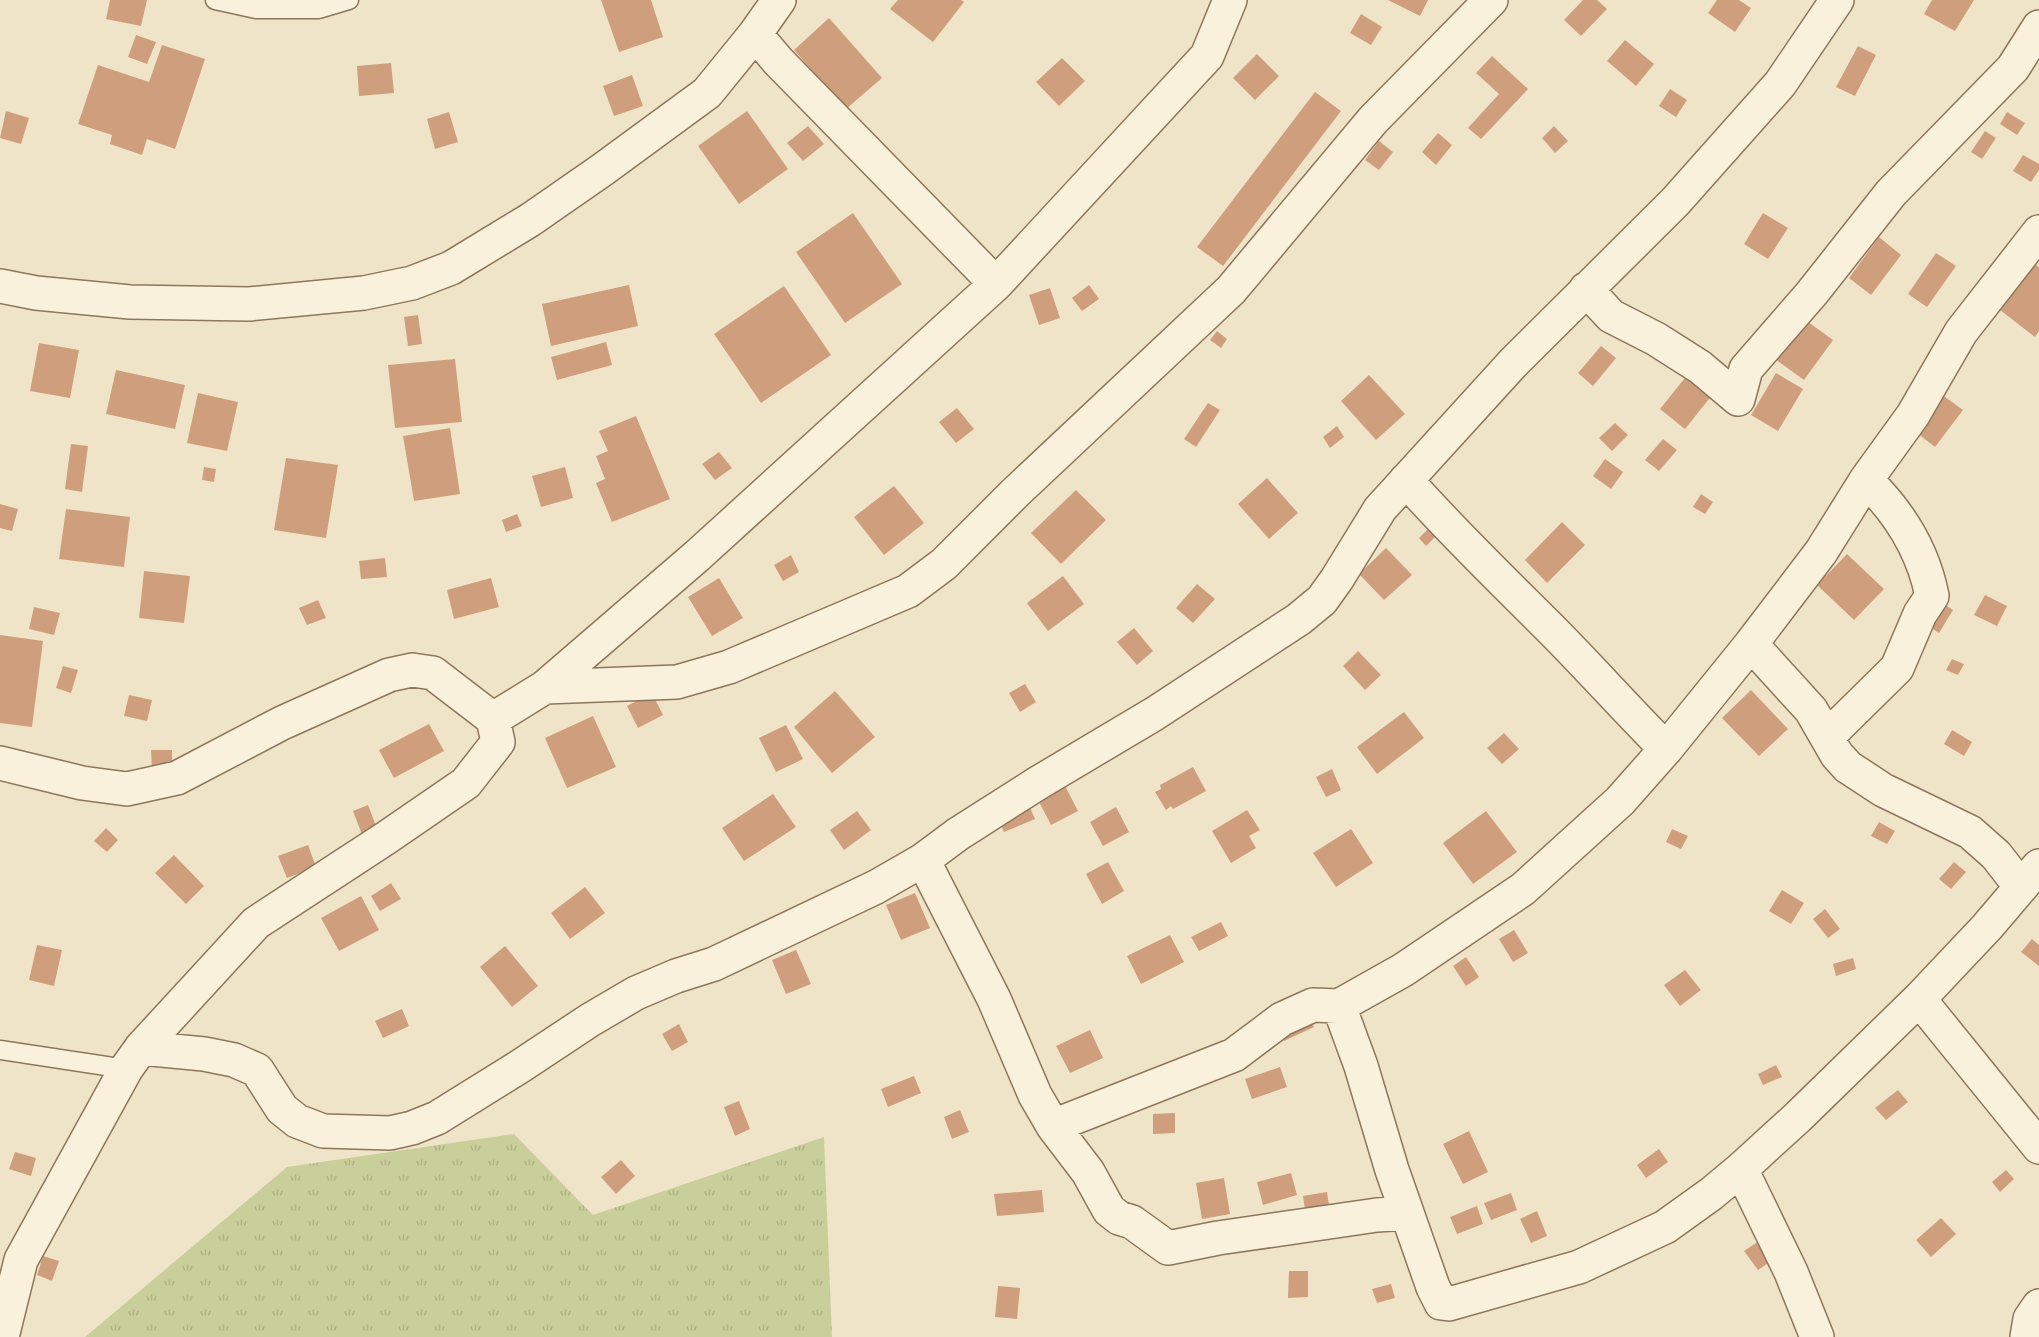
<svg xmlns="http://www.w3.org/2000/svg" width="2039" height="1337" font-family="Bitter,serif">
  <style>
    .grass { fill: url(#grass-tufts) }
    .building { fill: #cf9f7d }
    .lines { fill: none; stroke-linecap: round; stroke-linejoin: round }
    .service-casing { stroke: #8d765c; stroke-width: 21 }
    .minor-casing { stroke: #8d765c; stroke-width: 36 }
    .service { stroke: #faf1dc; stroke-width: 18 }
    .minor { stroke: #faf1dc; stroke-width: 33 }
  </style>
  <defs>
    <pattern id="grass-tufts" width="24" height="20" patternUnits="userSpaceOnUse" patternTransform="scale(1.5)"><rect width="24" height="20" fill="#c9cf9b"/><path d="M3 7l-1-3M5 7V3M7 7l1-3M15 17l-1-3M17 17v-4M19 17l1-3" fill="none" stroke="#aeb285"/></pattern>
  </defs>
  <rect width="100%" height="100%" fill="#f0e4c8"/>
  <path class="grass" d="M 514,1134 L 593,1215 L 824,1137 L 832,1337 L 85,1337 L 287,1167 Z"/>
  <path class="building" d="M 110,0 L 147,0 L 141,26 L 106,19 Z
    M 601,0 L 651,0 L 663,37 L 619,52 Z
    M 898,0 L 961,0 L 964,2 L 933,42 L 890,9 Z
    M 1388,0 L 1428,0 L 1420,16 Z
    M 1583,0 L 1597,0 L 1607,9 L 1581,36 L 1564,20 Z
    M 1717,0 L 1739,0 L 1751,8 L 1735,32 L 1708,13 Z
    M 1932,0 L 1974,0 L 1955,31 L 1924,14 Z
    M 1361,14 L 1382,27 L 1371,45 L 1350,33 Z
    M 829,18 L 882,78 L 846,109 L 794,50 Z
    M 136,35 L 156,42 L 147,64 L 128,57 Z
    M 1625,40 L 1654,64 L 1636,86 L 1607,61 Z
    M 162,45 L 205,59 L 175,149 L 147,139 L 142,155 L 110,144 L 112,135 L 78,124 L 98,65 L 149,82 Z
    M 1858,46 L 1876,55 L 1855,96 L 1836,87 Z
    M 1257,54 L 1279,76 L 1255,100 L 1233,78 Z
    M 1492,56 L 1528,89 L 1481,139 L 1468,128 L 1499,94 L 1476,73 Z
    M 1062,58 L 1085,81 L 1059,106 L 1036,82 Z
    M 391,63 L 394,93 L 359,96 L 357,66 Z
    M 632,75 L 643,106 L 614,116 L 603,86 Z
    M 1670,89 L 1687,100 L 1676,117 L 1659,106 Z
    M 1315,92 L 1341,111 L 1223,266 L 1197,247 Z
    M 6,111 L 29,118 L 21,144 L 0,138 Z
    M 747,111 L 788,169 L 739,204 L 698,146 Z
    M 449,112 L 458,142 L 435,149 L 427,119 Z
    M 2007,112 L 2025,123 L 2017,135 L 2000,124 Z
    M 808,126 L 824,144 L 803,161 L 787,143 Z
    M 1554,126 L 1568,141 L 1555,153 L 1542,138 Z
    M 1985,131 L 1996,138 L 1982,159 L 1971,152 Z
    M 1438,133 L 1452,145 L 1436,165 L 1422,152 Z
    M 1379,141 L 1393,152 L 1379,170 L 1365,160 Z
    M 2023,155 L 2039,164 L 2039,170 L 2031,182 L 2013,171 Z
    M 853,213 L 902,284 L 845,323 L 796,252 Z
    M 1763,213 L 1788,228 L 1768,259 L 1744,244 Z
    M 1879,237 L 1901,255 L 1871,295 L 1849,278 Z
    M 1936,253 L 1956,266 L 1927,307 L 1908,294 Z
    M 2035,264 L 2039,267 L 2039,331 L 2035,337 L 2000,310 Z
    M 629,285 L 638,326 L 551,346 L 542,304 Z
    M 1089,285 L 1099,299 L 1082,311 L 1072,298 Z
    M 784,286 L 831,355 L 761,403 L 714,334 Z
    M 1050,288 L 1060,318 L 1039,325 L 1029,295 Z
    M 418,315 L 422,344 L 408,346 L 404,317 Z
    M 1804,319 L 1833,340 L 1804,380 L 1775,359 Z
    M 1217,331 L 1227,339 L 1221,348 L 1210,340 Z
    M 606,342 L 612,365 L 557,380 L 551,357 Z
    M 39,343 L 79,350 L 70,398 L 30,391 Z
    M 1601,346 L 1616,358 L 1593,386 L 1578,373 Z
    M 455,359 L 462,422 L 395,428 L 388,365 Z
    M 1692,369 L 1717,389 L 1685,429 L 1660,409 Z
    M 116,370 L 185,385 L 175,429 L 106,414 Z
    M 1776,373 L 1803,389 L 1778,431 L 1751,415 Z
    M 1369,375 L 1405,414 L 1376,440 L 1341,401 Z
    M 198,393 L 238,402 L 227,451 L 187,443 Z
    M 1941,394 L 1963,410 L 1935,447 L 1913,430 Z
    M 1208,403 L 1220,410 L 1196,447 L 1184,439 Z
    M 957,408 L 974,429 L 956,443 L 939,422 Z
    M 636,416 L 670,499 L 612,522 L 596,483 L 605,479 L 596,456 L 608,451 L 599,431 Z
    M 1615,423 L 1628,435 L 1612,451 L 1599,438 Z
    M 1337,426 L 1344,437 L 1330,448 L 1323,437 Z
    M 450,428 L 460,494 L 414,501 L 403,436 Z
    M 1663,439 L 1677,450 L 1659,471 L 1645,460 Z
    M 71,444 L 88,446 L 82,492 L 65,489 Z
    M 719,452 L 732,468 L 715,480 L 702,464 Z
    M 286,458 L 338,465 L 326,538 L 274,530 Z
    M 1605,459 L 1623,472 L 1611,489 L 1593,476 Z
    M 204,467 L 216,469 L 214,482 L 202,480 Z
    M 565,467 L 573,498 L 541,507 L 532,476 Z
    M 1267,478 L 1298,513 L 1269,539 L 1238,504 Z
    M 894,486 L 924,523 L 884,555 L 854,517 Z
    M 1076,490 L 1106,520 L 1061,564 L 1031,533 Z
    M 1701,494 L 1713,502 L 1705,514 L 1693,507 Z
    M 0,504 L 18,509 L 12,531 L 0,528 Z
    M 66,509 L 130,517 L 124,567 L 59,559 Z
    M 517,514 L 522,526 L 506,532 L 502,520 Z
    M 1562,522 L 1585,545 L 1547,583 L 1525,560 Z
    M 1429,528 L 1436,536 L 1426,546 L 1419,538 Z
    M 1386,548 L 1412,575 L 1384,600 L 1359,574 Z
    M 1847,554 L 1884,589 L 1854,620 L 1817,585 Z
    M 791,555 L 799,572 L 783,581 L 774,565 Z
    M 385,558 L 387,577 L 361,579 L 359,561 Z
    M 144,571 L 190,576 L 184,623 L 139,618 Z
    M 1063,576 L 1084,604 L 1048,631 L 1027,603 Z
    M 491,578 L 499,607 L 454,619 L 447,590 Z
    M 719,578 L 743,618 L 712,636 L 688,597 Z
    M 1197,584 L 1215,599 L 1193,623 L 1176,608 Z
    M 1985,595 L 2007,606 L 1997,626 L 1974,615 Z
    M 318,600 L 326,618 L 307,625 L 299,608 Z
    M 1938,600 L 1953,610 L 1939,633 L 1924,623 Z
    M 34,607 L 60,613 L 54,635 L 29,629 Z
    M 1134,628 L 1153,651 L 1137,665 L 1117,642 Z
    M 0,635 L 43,641 L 32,727 L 0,723 Z
    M 1358,651 L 1381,675 L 1365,690 L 1343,666 Z
    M 1952,659 L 1964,664 L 1958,675 L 1946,670 Z
    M 63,666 L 78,670 L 71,693 L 56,688 Z
    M 1025,684 L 1036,702 L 1020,712 L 1009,693 Z
    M 1751,690 L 1788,729 L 1759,756 L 1722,718 Z
    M 835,691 L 875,737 L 832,773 L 794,727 Z
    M 652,693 L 663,715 L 638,728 L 627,706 Z
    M 129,695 L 152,700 L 147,721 L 124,716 Z
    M 1404,712 L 1424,738 L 1377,774 L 1357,747 Z
    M 593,716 L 616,767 L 567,788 L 545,738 Z
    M 429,724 L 444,751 L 394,778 L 379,750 Z
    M 786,725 L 803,759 L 776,772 L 759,738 Z
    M 1952,730 L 1972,742 L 1964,756 L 1944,744 Z
    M 1504,733 L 1519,749 L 1502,764 L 1487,748 Z
    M 151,750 L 172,750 L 172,771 L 152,772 Z
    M 1193,767 L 1206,791 L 1173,809 L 1171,806 L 1166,810 L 1155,792 L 1161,789 L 1160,785 Z
    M 1332,769 L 1341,790 L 1326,797 L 1316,777 Z
    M 1063,782 L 1078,811 L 1051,825 L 1036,796 Z
    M 773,794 L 796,827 L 744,861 L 722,828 Z
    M 1028,803 L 1035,819 L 1004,832 L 997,816 Z
    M 368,805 L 378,831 L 363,837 L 353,811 Z
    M 1116,807 L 1129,832 L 1103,846 L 1090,822 Z
    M 1247,810 L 1260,830 L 1249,836 L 1256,848 L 1231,863 L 1212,831 Z
    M 857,811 L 871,830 L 844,850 L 830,830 Z
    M 1486,811 L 1517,852 L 1473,884 L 1443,843 Z
    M 1879,822 L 1895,831 L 1887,844 L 1871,836 Z
    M 106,828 L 118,840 L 107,852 L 94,841 Z
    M 1351,829 L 1373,863 L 1336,887 L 1313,853 Z
    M 1672,829 L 1688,836 L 1681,849 L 1666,842 Z
    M 308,845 L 316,867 L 287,878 L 278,856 Z
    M 174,855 L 204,886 L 186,904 L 155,873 Z
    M 1108,862 L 1124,891 L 1102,904 L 1086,874 Z
    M 1954,862 L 1966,872 L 1951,889 L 1939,879 Z
    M 391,883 L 401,899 L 380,911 L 371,896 Z
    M 585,887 L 605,913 L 570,939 L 551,913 Z
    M 1782,890 L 1804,903 L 1791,924 L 1769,911 Z
    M 915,893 L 930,928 L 901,940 L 886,905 Z
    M 361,896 L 379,930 L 339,951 L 321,918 Z
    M 1825,909 L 1840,929 L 1828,938 L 1813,919 Z
    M 1221,922 L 1228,936 L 1199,951 L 1191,937 Z
    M 1514,930 L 1528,953 L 1513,962 L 1499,939 Z
    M 1170,935 L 1184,962 L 1141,984 L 1127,956 Z
    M 2032,939 L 2039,945 L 2039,966 L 2021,952 Z
    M 37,945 L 62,950 L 54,986 L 29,980 Z
    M 505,946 L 538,986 L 512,1007 L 480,967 Z
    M 796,950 L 811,984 L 786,994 L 772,960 Z
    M 1466,957 L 1479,977 L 1466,986 L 1453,966 Z
    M 1853,958 L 1856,969 L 1836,976 L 1833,964 Z
    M 1685,970 L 1701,990 L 1680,1006 L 1664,985 Z
    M 402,1009 L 409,1026 L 383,1038 L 375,1021 Z
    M 1306,1011 L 1314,1027 L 1284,1041 L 1276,1025 Z
    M 679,1024 L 688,1042 L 672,1051 L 662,1034 Z
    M 1090,1030 L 1103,1058 L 1070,1073 L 1056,1046 Z
    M 1776,1065 L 1782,1077 L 1763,1085 L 1758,1074 Z
    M 1280,1067 L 1287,1087 L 1252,1099 L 1245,1079 Z
    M 914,1076 L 921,1093 L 888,1107 L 881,1089 Z
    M 1898,1090 L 1908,1102 L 1886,1120 L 1875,1108 Z
    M 739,1101 L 750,1129 L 735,1136 L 724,1107 Z
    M 960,1110 L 969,1132 L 952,1139 L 944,1117 Z
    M 1175,1113 L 1175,1133 L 1153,1134 L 1153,1114 Z
    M 1469,1131 L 1488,1172 L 1463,1184 L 1443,1144 Z
    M 1659,1149 L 1668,1162 L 1646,1178 L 1637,1165 Z
    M 15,1152 L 36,1158 L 31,1176 L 9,1169 Z
    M 621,1160 L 635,1176 L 616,1194 L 601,1177 Z
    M 2006,1170 L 2014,1179 L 2000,1192 L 1992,1182 Z
    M 1291,1173 L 1297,1195 L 1263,1205 L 1257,1182 Z
    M 1224,1178 L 1230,1214 L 1202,1219 L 1196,1183 Z
    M 1042,1190 L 1044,1212 L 997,1216 L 994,1194 Z
    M 1327,1192 L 1330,1212 L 1306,1216 L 1303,1196 Z
    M 1511,1193 L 1517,1210 L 1491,1220 L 1484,1203 Z
    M 1477,1206 L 1483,1224 L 1457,1234 L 1450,1217 Z
    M 1537,1211 L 1547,1236 L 1531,1243 L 1520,1219 Z
    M 1941,1218 L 1956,1234 L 1931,1257 L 1916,1240 Z
    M 1759,1241 L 1773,1260 L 1758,1270 L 1744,1251 Z
    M 43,1256 L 59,1261 L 52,1281 L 37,1275 Z
    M 1289,1271 L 1308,1271 L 1308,1297 L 1288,1298 Z
    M 1391,1284 L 1395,1298 L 1377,1303 L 1372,1289 Z
    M 998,1286 L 1020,1288 L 1017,1319 L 995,1317 Z"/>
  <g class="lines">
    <g class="service-casing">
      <path id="service" d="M 215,0 L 256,9 L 319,9 L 349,0
        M 0,1050 L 126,1069"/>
    </g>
    <g class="minor-casing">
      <path id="minor" d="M 755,34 L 778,61 L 996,284
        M 0,286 L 36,293 L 130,302 L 249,304 L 364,293 L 412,283 L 451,268 L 530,220 L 602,170 L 707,93 L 755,34 L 779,0
        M 1586,289 L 1611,316 L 1656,339 L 1700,367 L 1738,399 L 1746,369 L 1812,293 L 1891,193 L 2013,68 L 2039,27
        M 1406,480 C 1451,531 1501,579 1549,627 C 1589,667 1626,709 1666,749
        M 1751,644 L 1811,710 L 1837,755 L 1848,767 L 1883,790 L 1970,832 L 1996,855 L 2021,887
        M 545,687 L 677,682 L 729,667 L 908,591 L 944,564 L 1015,493 L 1231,290 L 1373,120 L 1491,0
        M 493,719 L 545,687 L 697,556 L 996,284 L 1207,56 L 1230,0
        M 1828,736 L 1897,668 L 1920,614 L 1932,596 C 1923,550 1900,513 1866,480
        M 0,763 L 82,783 L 127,789 L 177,778 L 282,723 L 389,675 L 412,670 L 433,673 L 493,719 L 498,742 L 466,783 L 386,838 L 256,923 L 141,1048 L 126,1069 L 21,1260 L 2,1337
        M 923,860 L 994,999 L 1035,1095 L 1053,1126 L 1088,1172 L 1109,1210 L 1119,1218 L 1132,1222 L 1168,1248 L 1218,1238 L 1377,1215 L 1407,1213
        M 1919,999 L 2039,1147
        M 1339,1006 L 1361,1066 L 1392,1170 L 1433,1287 L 1441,1303 L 1449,1304 L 1579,1267 L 1665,1227 L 1711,1194 L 1741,1169 L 1798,1117 L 1919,999 L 1987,927 L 2039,866
        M 141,1048 L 204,1054 L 234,1060 L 257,1070 L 282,1109 L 297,1121 L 323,1131 L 390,1133 L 412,1128 L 437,1118 L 519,1067 L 590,1020 L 636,993 L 676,976 L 714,964 L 876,887 L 923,860 L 958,834 L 1038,783 L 1154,714 L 1299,619 L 1322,600 L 1337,579 L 1380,509 L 1513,363 L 1675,202 L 1780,84 L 1837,0
        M 1053,1126 L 1234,1055 L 1282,1019 L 1313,1005 L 1339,1006 L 1403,970 L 1523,889 L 1620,801 L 1666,749 L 1751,644 L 1821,552 L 1866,480 L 1913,415 L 1961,332 L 2039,232
        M 1741,1169 L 1791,1272 L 1817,1337
        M 2027,1337 L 2030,1319 L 2039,1306"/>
    </g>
    <use href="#service" class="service"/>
    <use href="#minor" class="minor"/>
  </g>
</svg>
